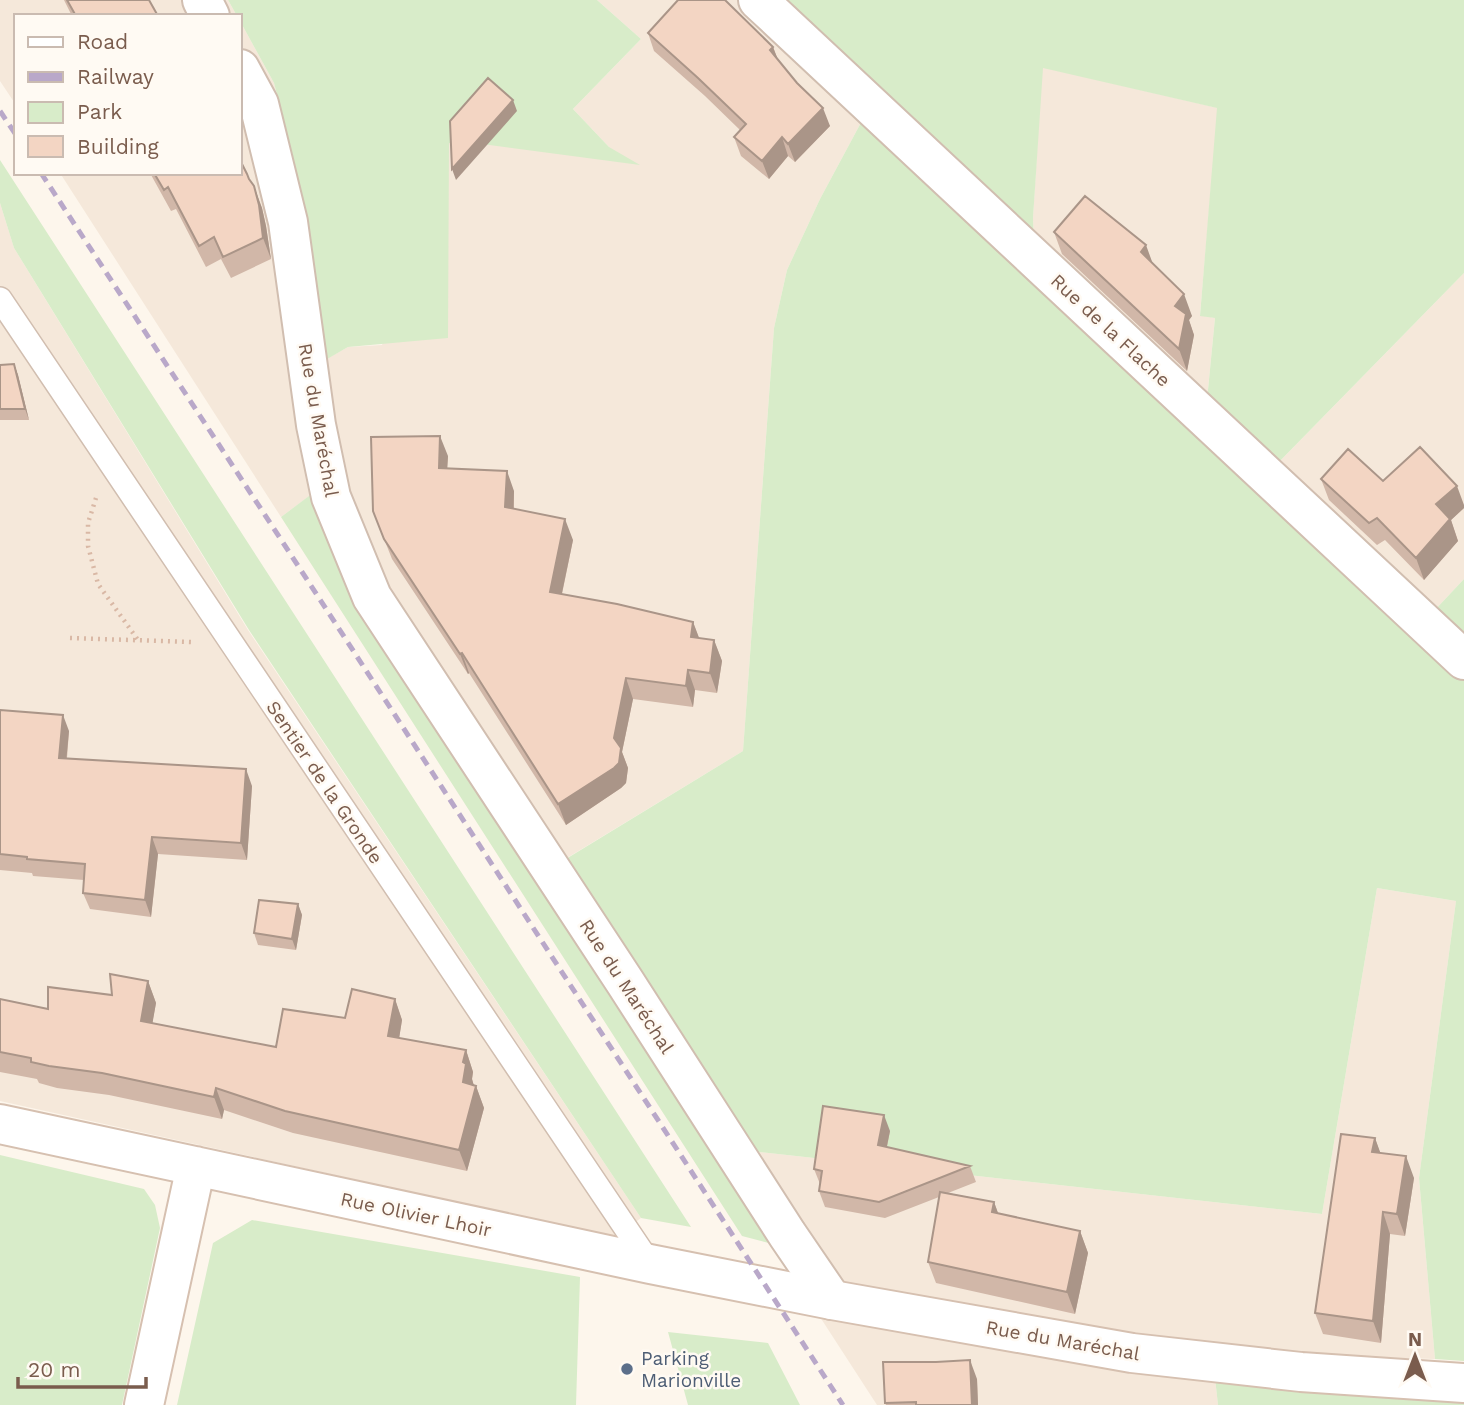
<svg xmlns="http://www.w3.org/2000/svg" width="1464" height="1405" font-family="'Work Sans',sans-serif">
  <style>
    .residential { fill: #f5e8da }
    .green { fill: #d8ecc9 }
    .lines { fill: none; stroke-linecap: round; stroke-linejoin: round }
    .lane-casing { stroke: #d1beb0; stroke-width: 26 }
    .street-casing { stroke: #d1beb0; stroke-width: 42 }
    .secondary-casing { stroke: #d6c0b0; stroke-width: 42 }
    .path { stroke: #d9b8a5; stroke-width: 4.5; stroke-dasharray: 2 5; stroke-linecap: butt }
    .lane { stroke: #fff; stroke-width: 23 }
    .street { stroke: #fff; stroke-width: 38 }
    .secondary { stroke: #fff; stroke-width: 38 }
    .rail { stroke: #b9a8c9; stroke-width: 5; stroke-dasharray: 10 7; stroke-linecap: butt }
    .wall { fill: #d1b7a8 }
    .shaded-wall { fill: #aa9588 }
    .building { fill: #f3d5c3; stroke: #aa9588; stroke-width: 2 }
    .service-dot { fill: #5c6f8a; stroke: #fffaf3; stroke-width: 2.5 }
    .labels { text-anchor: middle; stroke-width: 5; stroke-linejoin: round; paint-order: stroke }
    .street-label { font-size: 19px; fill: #7a5c4d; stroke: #fffaf3 }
    .service-label { font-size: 19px; fill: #4e5e75; stroke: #fffaf3; text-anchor: start }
  </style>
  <rect width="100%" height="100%" fill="#fdf6ec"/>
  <path class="residential" d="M 0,0 L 228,0 L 237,16 L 16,16 L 16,105 L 0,81 Z
    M 597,0 L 738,0 L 864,117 L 820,199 L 787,270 L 774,328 L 743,751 L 539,875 L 312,494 L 281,517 L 60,173 L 240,173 L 240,21 L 274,83 L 295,165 L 313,264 L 323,361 L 348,347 L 382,345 L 449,143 L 609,147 L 573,109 L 641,39 Z
    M 1042,67 L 1218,108 L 1200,315 L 1215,318 L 1207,400 L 1034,243 L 1033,218 Z
    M 0,203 L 14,248 L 248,630 L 641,1218 L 615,1237 L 0,1101 Z
    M 1464,273 L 1464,579 L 1433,612 L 1276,465 Z
    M 1377,888 L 1456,901 L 1419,1178 L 1435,1359 L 1336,1356 L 1191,1342 L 1065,1327 L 838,1283 L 750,1151 L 1322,1214 Z
    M 820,1317 L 1215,1378 L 1218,1405 L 877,1405 Z"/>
  <path class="green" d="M 228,0 L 597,0 L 641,39 L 573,109 L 609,147 L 640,165 L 482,144 L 449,143 L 448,338 L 348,347 L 322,362 L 313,264 L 295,165 L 274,83 L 240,21 L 240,16 L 237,16 Z
    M 781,0 L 1464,0 L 1464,273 L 1276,465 L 1207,400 L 1215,318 L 1200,316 L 1217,108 L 1043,68 L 1033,218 L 1034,243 Z
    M 864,117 L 1464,678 L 1464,1361 L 1435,1359 L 1419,1178 L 1456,901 L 1377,888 L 1322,1214 L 750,1151 L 561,862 L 743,751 L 774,328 L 787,270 L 820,199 Z
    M 0,160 L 691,1227 L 641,1218 L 249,630 L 14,248 L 0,203 Z
    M 313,493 L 780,1246 L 742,1236 L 281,517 Z
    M 1464,579 L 1464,643 L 1433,612 Z
    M 0,1155 L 144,1189 L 155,1205 L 160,1228 L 122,1405 L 0,1405 Z
    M 252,1220 L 580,1277 L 576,1405 L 177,1405 L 213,1243 Z
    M 668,1332 L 768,1343 L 800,1405 L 688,1405 Z
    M 1215,1378 L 1464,1394 L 1464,1405 L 1218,1405 Z"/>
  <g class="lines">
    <g class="lane-casing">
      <path id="lane" d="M 0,299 L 650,1264"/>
    </g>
    <g class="street-casing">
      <path id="street" d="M 202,0 L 210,16
        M 758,0 L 1464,660
        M 240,69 L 259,104 L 288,222 L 316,425 L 331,497 L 372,597 L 625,982 L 787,1234 L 832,1300"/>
    </g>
    <g class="secondary-casing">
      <path id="secondary" d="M 0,1124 L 650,1264 L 832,1300 L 1132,1353 L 1301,1372 L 1464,1383
        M 144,1405 L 196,1166"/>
    </g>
    <path class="path" d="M 96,498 L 88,523 L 88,546 L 98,584 L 138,640
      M 70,638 L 192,642"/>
    <use href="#lane" class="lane"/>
    <use href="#street" class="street"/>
    <use href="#secondary" class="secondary"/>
    <path class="rail" d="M 0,111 L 16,135
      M 41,173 L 280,538 L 843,1405"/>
  </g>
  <path class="wall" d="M 64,0 L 149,0 L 158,16 L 72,16 Z
    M 648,33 L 773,47 L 778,60 L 830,126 L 795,162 L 788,156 L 769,179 L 741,156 L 734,137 L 740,130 L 705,96 L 654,51 Z
    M 150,173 L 240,173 L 250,180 L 262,208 L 266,226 L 271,259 L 231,278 L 221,259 L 206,267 L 176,209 L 171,211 Z
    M 1054,232 L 1153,264 L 1192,316 L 1189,320 L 1194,335 L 1187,371 L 1062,254 Z
    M 14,364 L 18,375 L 29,420 L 0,420 L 0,365 Z
    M 448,456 L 447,469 L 514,491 L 514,509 L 573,540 L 562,594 L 693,622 L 699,638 L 714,640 L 722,661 L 717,693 L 695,690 L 693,707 L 633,699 L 622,752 L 628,768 L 626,783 L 621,788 L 566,825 L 469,673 L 468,674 L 392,559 L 373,511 Z
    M 1321,479 L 1383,481 L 1464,508 L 1451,520 L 1458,541 L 1424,580 L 1385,540 L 1377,545 L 1329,500 Z
    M 0,710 L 69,731 L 67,758 L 252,786 L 247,860 L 158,854 L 151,917 L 90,909 L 83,893 L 84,880 L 33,876 L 32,873 L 0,870 Z
    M 298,904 L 302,915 L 296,950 L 258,945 L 254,933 Z
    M 148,981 L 156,1003 L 152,1024 L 276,1047 L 345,1018 L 395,999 L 402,1020 L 399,1038 L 466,1050 L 473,1072 L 472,1079 L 474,1086 L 476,1086 L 484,1108 L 467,1171 L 293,1133 L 224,1110 L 222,1119 L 109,1095 L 57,1088 L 39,1083 L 37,1079 L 0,1072 L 0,999 L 48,1009 L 112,995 Z
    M 890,1131 L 887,1147 L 970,1166 L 976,1182 L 948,1193 L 994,1202 L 998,1213 L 1080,1231 L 1088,1253 L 1075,1314 L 936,1283 L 928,1262 L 939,1197 L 885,1218 L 825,1207 L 819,1191 L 820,1184 L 814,1169 Z
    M 1375,1138 L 1380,1153 L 1414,1178 L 1405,1236 L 1390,1234 L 1381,1343 L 1323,1334 L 1315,1313 Z
    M 977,1379 L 978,1405 L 886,1405 L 885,1403 Z"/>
  <path class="shaded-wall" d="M 773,47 L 780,65 L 770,50 Z
    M 513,100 L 517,111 L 456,180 L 452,169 Z
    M 823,108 L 830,126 L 795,162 L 788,144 Z
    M 782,137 L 788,156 L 769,179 L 762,161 Z
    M 254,186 L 262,208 L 266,226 L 271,259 L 263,238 Z
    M 1146,245 L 1154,267 L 1141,252 Z
    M 1184,294 L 1192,316 L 1189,320 L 1194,335 L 1187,371 L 1179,349 L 1175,306 Z
    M 14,364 L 18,375 L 29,420 L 25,409 Z
    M 440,436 L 448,456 L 446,489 L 439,468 Z
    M 507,471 L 514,491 L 513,527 L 505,507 Z
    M 1457,486 L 1464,505 L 1464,508 L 1451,520 L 1458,541 L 1424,580 L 1416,558 L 1436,504 Z
    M 565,519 L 573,540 L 558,612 L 550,592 Z
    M 693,622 L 701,643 L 691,637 Z
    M 714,640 L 722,661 L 717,693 L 710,673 Z
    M 462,653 L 469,673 L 468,674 L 460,654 Z
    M 688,670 L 695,690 L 693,707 L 686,686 Z
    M 626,678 L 633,699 L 622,752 L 628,768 L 626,783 L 621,788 L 566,825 L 558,804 L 614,738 Z
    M 63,715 L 69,731 L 65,774 L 59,758 Z
    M 246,769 L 252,786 L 247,860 L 241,843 Z
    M 152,837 L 158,854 L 151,917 L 145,900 Z
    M 298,904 L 302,915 L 296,950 L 292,939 Z
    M 148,981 L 156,1003 L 149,1043 L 141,1021 Z
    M 395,999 L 402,1020 L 396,1058 L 388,1036 Z
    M 466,1050 L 473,1072 L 472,1079 L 474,1086 L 463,1082 L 463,1062 Z
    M 476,1086 L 484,1108 L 467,1171 L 459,1150 Z
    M 216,1088 L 224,1110 L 222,1119 L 214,1097 Z
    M 884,1115 L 890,1131 L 884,1160 L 878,1145 Z
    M 1375,1138 L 1383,1160 L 1372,1152 Z
    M 1406,1156 L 1414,1178 L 1405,1236 L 1397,1214 Z
    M 994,1202 L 1002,1224 L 992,1212 Z
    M 1383,1212 L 1390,1234 L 1381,1343 L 1373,1321 Z
    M 1080,1231 L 1088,1253 L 1075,1314 L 1067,1292 Z
    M 970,1360 L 977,1379 L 978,1405 L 972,1405 Z"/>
  <path class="building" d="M 67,0 L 149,0 L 158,16 L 76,16 Z
    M 678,0 L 725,0 L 773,47 L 770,50 L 797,83 L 823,108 L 788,144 L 782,137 L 762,161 L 734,137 L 746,124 L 698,78 L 648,33 Z
    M 488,78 L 513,100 L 452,169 L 450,121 Z
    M 240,160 L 247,174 L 249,179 L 254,186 L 259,205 L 263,238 L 223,257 L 214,237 L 199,246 L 168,187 L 164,190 L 154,173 L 240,173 Z
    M 1085,196 L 1146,245 L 1141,252 L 1184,294 L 1175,306 L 1186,314 L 1179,349 L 1054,232 Z
    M 14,364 L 25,409 L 0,409 L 0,365 Z
    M 440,436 L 439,468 L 507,471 L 505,507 L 565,519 L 550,592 L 617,604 L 693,622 L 691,637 L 714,640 L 710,673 L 688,670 L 686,686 L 626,678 L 614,738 L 621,748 L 619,763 L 614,768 L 558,804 L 462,653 L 460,654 L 384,539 L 373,511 L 371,437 Z
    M 1420,447 L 1457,486 L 1436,504 L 1450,519 L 1416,558 L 1377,518 L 1369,523 L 1321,479 L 1348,449 L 1383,481 Z
    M 0,710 L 63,715 L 59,758 L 246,769 L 241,843 L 152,837 L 145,900 L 83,893 L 85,864 L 27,859 L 27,857 L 0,854 Z
    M 259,900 L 298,904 L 292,939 L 254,933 Z
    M 110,974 L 148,981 L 141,1021 L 276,1047 L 283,1009 L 345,1018 L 352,989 L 395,999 L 388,1036 L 466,1050 L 463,1062 L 466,1064 L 463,1082 L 476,1086 L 459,1150 L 285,1111 L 216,1088 L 214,1097 L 102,1073 L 49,1066 L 31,1062 L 31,1058 L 0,1052 L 0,999 L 48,1009 L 48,987 L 112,995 Z
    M 823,1106 L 884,1115 L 878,1145 L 970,1166 L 879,1202 L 819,1191 L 822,1171 L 814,1169 Z
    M 1341,1134 L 1375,1138 L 1372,1152 L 1406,1156 L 1397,1214 L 1383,1212 L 1373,1321 L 1315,1313 Z
    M 940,1192 L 994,1202 L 992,1212 L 1080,1231 L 1067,1292 L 928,1262 Z
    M 970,1360 L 972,1405 L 916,1405 L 916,1402 L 885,1403 L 883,1362 L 936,1362 Z"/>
  <circle class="service-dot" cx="627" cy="1369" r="7"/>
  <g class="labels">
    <g class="street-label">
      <text transform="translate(1111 330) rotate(43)" y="7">Rue de la Flache</text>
      <text transform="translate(319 420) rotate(80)" y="7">Rue du Maréchal</text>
      <text transform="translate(325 782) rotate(56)" y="7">Sentier de la Gronde</text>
      <text transform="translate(627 986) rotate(57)" y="7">Rue du Maréchal</text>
      <text transform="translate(416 1214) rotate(12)" y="7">Rue Olivier Lhoir</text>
      <text transform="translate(1063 1340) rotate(10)" y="7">Rue du Maréchal</text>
    </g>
    <g class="service-label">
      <text x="641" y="1365">Parking<tspan x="641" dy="22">Marionville</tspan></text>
    </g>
  </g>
  <rect x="14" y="14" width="228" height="161" fill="#fffaf3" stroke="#cabbb1" stroke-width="2"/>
  <rect x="28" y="37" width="35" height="10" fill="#ffffff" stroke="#cabbb1" stroke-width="2"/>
  <text x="77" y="49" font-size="21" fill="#7a5c4d">Road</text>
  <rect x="28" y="72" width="35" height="10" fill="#b9a8c9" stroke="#cabbb1" stroke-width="2"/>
  <text x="77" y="84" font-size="21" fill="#7a5c4d">Railway</text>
  <rect x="28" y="102" width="35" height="21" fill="#d8ecc9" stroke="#cabbb1" stroke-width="2"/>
  <text x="77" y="119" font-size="21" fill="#7a5c4d">Park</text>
  <rect x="28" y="136" width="35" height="21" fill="#f3d5c3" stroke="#cabbb1" stroke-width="2"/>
  <text x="77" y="154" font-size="21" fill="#7a5c4d">Building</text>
  <g transform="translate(1415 1356)" stroke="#fffaf3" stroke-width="5" paint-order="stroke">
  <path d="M0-5L12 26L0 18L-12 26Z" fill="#7a5c4d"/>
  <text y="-10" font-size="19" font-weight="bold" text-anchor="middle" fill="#7a5c4d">N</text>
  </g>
  <path d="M18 1377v10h128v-10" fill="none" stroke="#7a5c4d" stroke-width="3.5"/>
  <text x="28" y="1377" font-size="21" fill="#7a5c4d" stroke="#fffaf3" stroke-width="5" paint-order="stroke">20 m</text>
</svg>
